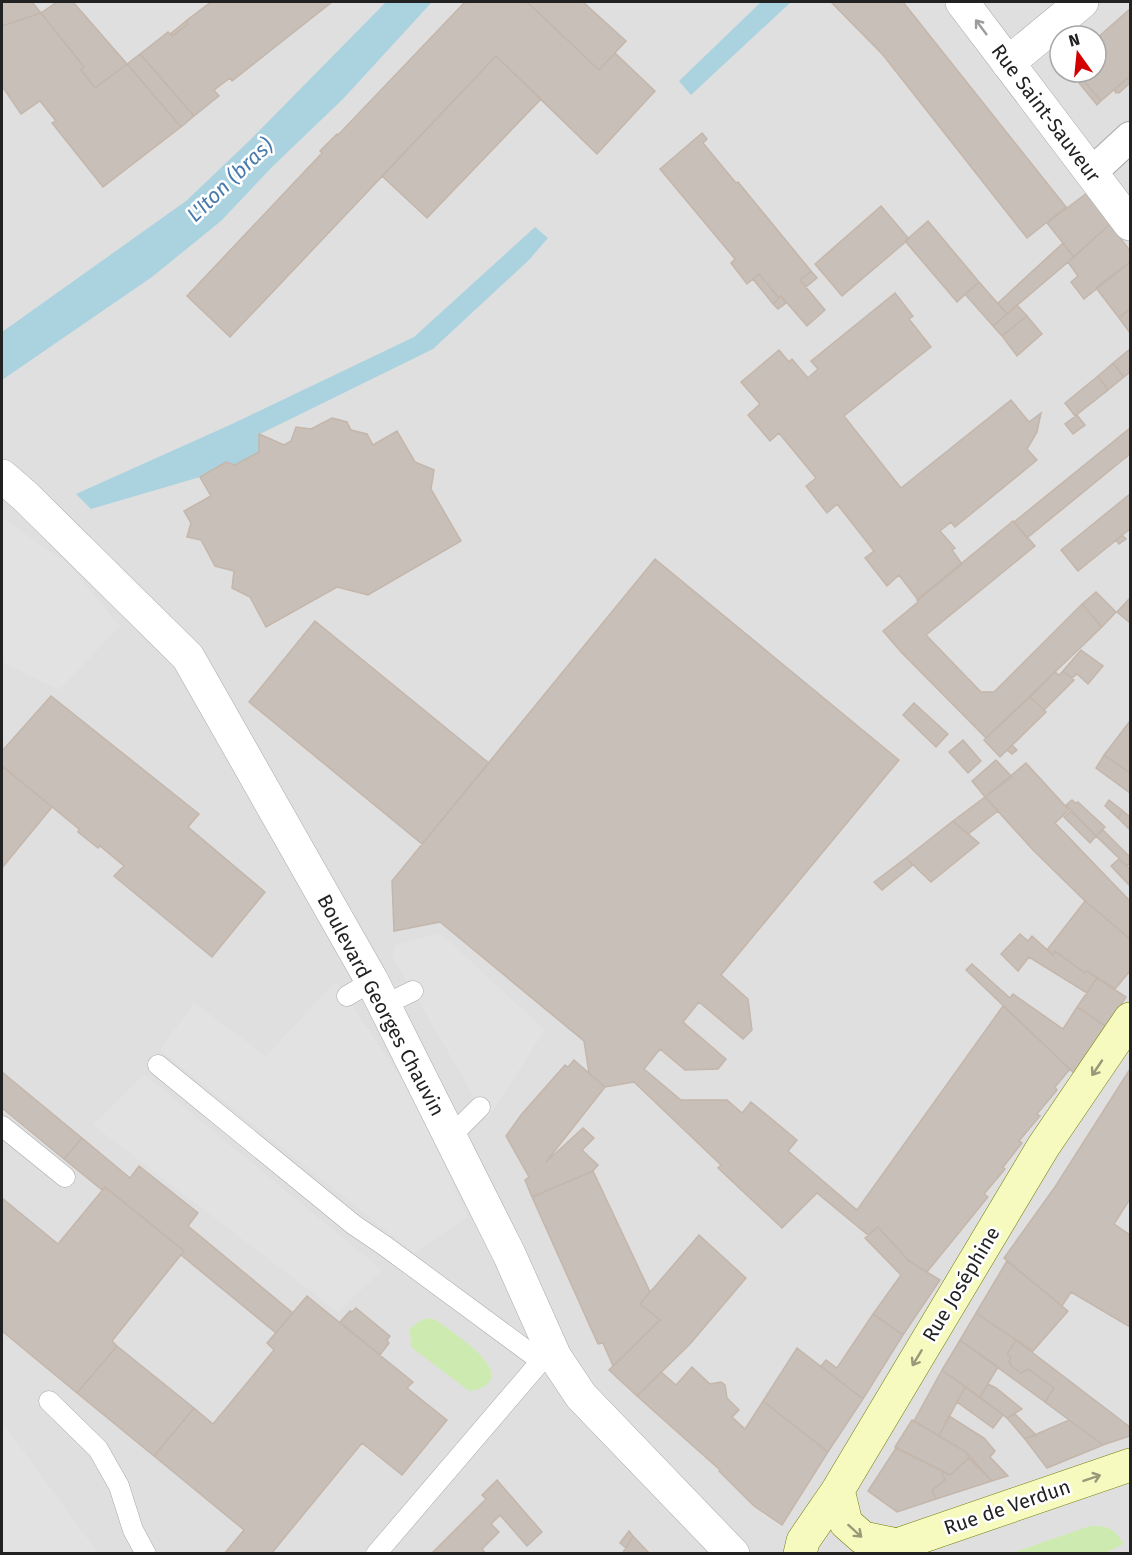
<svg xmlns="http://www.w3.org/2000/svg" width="1132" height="1555" font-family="'Fira Sans',sans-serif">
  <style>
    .residential { fill: #e0dfdf; fill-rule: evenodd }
    .grass { fill: #cdebb0 }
    .parking { fill: #e2e2e2 }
    .water { fill: #aad3df }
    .building { fill: #c7bfb8; stroke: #c4b6ab; stroke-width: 1.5 }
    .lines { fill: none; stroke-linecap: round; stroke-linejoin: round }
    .service-casing { stroke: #a9a9a9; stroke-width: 21 }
    .pedestrian-casing { stroke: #a9a9a9; stroke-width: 32 }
    .minor-casing { stroke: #a9a9a9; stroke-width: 34 }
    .tertiary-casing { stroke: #a9a9a9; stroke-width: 34 }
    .secondary-casing { stroke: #707d05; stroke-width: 34 }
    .service { stroke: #fff; stroke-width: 20 }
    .pedestrian { stroke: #fff; stroke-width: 30 }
    .minor { stroke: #fff; stroke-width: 33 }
    .tertiary { stroke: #fff; stroke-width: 33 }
    .secondary { stroke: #f7fabf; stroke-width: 33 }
    .oneway { stroke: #9c9c9c }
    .oneway2 { stroke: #979978 }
    .labels { text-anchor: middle; stroke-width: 5; stroke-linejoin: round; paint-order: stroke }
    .street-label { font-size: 20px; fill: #222; stroke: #fff }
    .water-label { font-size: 21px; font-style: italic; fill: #4a7aab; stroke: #fff }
  </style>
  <rect width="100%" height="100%" fill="#f2efe9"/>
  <path class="residential" d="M 2,2 L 1130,2 L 1130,1553 L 2,1553 ZM 1060,36 L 1096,36 L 1096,72 L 1060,72 Z"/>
  <path class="grass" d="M 427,1318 L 436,1320 C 449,1330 501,1362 490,1381 C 485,1388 477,1390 469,1391 L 411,1347 L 410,1329 L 418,1322 Z
    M 1090,1526 C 1109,1526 1114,1528 1124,1544 L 1105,1553 L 1012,1553 Z"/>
  <path class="parking" d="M 2,518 L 67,563 L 120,626 L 59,690 L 2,662 Z
    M 440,933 L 545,1030 L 487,1119 L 392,956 L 396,945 Z
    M 336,981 L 408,1089 L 468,1217 L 414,1253 L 160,1050 L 194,1003 L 266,1056 Z
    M 144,1074 L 382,1270 L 338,1312 L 93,1125 Z
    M 2,1422 L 98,1553 L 2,1553 Z"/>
  <path class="water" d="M 386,2 L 432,2 L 343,99 L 272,167 L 221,221 L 152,277 L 2,380 L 2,332 L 186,201 L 248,142 Z
    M 761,2 L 791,2 L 691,95 L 679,81 Z
    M 535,227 L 548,238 L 529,260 L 433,349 L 260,434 L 259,452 L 235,465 L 226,463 L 200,477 L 91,509 L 76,494 L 232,424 L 414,337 Z"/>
  <path class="building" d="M 2,2 L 32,2 L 41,13 L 2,26 Z
    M 57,2 L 73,2 L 127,64 L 95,88 L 81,70 L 84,67 L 41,13 Z
    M 211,2 L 332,2 L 232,81 L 230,78 L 214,90 L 219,96 L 194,116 L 140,54 L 168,32 L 172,36 L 188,24 L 186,21 Z
    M 465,2 L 527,2 L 599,70 L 615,53 L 655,91 L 597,154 L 496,56 L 230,337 L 187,296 L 322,153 L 320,151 L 337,134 L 338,135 Z
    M 527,2 L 583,2 L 626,41 L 599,70 Z
    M 831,2 L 903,2 L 1066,207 L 1027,238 L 883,55 Z
    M 1130,9 L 1130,76 L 1101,101 L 1076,72 L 1096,72 L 1096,39 Z
    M 41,13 L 84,67 L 81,70 L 95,88 L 127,64 L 181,127 L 103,187 L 52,123 L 56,121 L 40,101 L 21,114 L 2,86 L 2,26 Z
    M 186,21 L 188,24 L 172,36 L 170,34 Z
    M 140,54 L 194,116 L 181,127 L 127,64 Z
    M 496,56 L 541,99 L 427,218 L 382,176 Z
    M 1070,72 L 1076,72 L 1101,101 L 1097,105 Z
    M 1130,76 L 1130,83 L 1119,93 L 1118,92 L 1116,93 L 1114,90 Z
    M 702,133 L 707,139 L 703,143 L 736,183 L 738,182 L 811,271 L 800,280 L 825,310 L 807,326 L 781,296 L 779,298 L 759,274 L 747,284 L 731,263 L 735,259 L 660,169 Z
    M 1087,193 L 1110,224 L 1074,257 L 1047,223 Z
    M 881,206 L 909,239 L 842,296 L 815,264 Z
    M 928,221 L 979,282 L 957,302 L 905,241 Z
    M 1110,224 L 1130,251 L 1130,262 L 1084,299 L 1071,282 L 1078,276 L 1068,262 Z
    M 1063,243 L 1074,257 L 1007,314 L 998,303 Z
    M 1130,262 L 1130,309 L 1119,318 L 1096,288 Z
    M 811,271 L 817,278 L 806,287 L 800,280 Z
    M 759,274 L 779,298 L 773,304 L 753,279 Z
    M 979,282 L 1007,314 L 993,326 L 965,294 Z
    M 895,293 L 913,316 L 909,319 L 931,347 L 844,416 L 901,488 L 1011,400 L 1029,422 L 1041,413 L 1037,432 L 1027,449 L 1037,460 L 955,527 L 951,522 L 940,531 L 955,548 L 952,550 L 962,564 L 918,600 L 899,575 L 887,586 L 865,558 L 874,551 L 837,504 L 827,513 L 806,486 L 816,478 L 779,433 L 770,441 L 748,415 L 760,404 L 741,382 L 779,350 L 789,362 L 792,359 L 808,378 L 818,369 L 811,361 Z
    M 781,296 L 786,303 L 778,309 L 773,304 Z
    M 1017,305 L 1027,316 L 1002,336 L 993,326 Z
    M 1130,309 L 1130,333 L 1119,318 Z
    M 1027,316 L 1042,334 L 1017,356 L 1002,336 Z
    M 1130,349 L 1130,372 L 1124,377 L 1113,363 Z
    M 1113,363 L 1124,377 L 1108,390 L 1098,376 Z
    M 1098,376 L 1108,390 L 1075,416 L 1065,403 Z
    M 1077,415 L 1085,425 L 1073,434 L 1065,424 Z
    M 332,418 L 347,422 L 351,430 L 367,434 L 373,445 L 397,431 L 415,462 L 434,470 L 431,489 L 461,541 L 368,595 L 337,587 L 266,627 L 250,597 L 232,588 L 234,571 L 215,566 L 201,540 L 187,537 L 191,523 L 184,511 L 211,496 L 200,477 L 226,462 L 235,465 L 259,452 L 259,434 L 284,445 L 291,441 L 296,427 L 311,429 Z
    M 1130,428 L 1130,454 L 1027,538 L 1014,522 Z
    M 1130,494 L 1130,529 L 1078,571 L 1061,550 Z
    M 1013,521 L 1035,546 L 926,635 L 981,692 L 994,692 L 1082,604 L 1102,627 L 986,738 L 901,652 L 883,631 L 918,602 L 917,600 Z
    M 1122,535 L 1126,539 L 1119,544 L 1116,540 Z
    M 655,559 L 899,760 L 721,975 L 748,999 L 752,1030 L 743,1039 L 699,1002 L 683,1022 L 726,1059 L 718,1069 L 685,1070 L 660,1049 L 644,1069 L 681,1100 L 727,1100 L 742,1113 L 751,1102 L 797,1140 L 788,1151 L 857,1210 L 1003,1006 L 1070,1069 L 1055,1087 L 1057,1090 L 1037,1114 L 1040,1116 L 1019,1141 L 1022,1143 L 1003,1167 L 1005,1169 L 984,1194 L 988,1197 L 927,1272 L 909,1261 L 878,1227 L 868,1235 L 817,1193 L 782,1228 L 718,1168 L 721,1165 L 634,1082 L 605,1087 L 589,1073 L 584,1041 L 440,922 L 394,931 L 392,881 Z
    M 1096,592 L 1116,612 L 1102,627 L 1082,604 Z
    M 1130,598 L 1130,623 L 1117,612 Z
    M 315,621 L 489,763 L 422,844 L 249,702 Z
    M 1081,650 L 1103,666 L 1088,684 L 1077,674 L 1072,678 L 1063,671 Z
    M 1063,671 L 1074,680 L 1044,710 L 1030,697 L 1055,672 L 1059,675 Z
    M 51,696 L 199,814 L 188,827 L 265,892 L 212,957 L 114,876 L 124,866 L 100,846 L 98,848 L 78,832 L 79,829 L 2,766 L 2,751 Z
    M 1030,697 L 1046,712 L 1000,757 L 984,740 Z
    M 914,703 L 948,734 L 936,747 L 903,715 Z
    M 1130,721 L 1130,773 L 1104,755 Z
    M 963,740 L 981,761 L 968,773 L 949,752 Z
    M 1012,745 L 1017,750 L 1012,754 L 1007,750 Z
    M 1104,755 L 1130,773 L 1130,793 L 1096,768 Z
    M 996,760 L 1012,777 L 985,797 L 972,781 Z
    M 1026,763 L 1069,810 L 1055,823 L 1130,901 L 1130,939 L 1085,901 L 1033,850 L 985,797 Z
    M 2,766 L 52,807 L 2,868 Z
    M 985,797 L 998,811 L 968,834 L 953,821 Z
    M 1072,800 L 1075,803 L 1078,802 L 1105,827 L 1096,836 L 1066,805 Z
    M 1109,800 L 1123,811 L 1118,818 L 1105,806 Z
    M 1071,811 L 1096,836 L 1090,843 L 1064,817 Z
    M 1123,811 L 1130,817 L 1130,830 L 1118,818 Z
    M 953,821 L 979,843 L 931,882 L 906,858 Z
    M 1103,830 L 1130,857 L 1130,863 L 1127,866 L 1096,836 Z
    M 906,858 L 913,865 L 882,890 L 874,882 Z
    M 1119,859 L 1130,869 L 1130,886 L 1111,866 Z
    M 1085,901 L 1130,939 L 1130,971 L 1115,989 L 1087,971 L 1085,973 L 1055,951 L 1053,955 L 1047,950 Z
    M 1020,934 L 1028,941 L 1032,936 L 1053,955 L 1055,951 L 1085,973 L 1087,971 L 1097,978 L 1087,993 L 1029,957 L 1018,971 L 1001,954 Z
    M 972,964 L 1010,998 L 1013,994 L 1063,1029 L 1077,1007 L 1107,1027 L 1075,1074 L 966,970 Z
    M 1097,978 L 1126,997 L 1107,1027 L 1077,1007 Z
    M 574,1060 L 605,1087 L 546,1162 L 583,1128 L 594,1138 L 582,1150 L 598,1165 L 593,1171 L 532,1197 L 525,1180 L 529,1177 L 506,1136 L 521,1115 L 565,1065 L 568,1067 Z
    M 1130,1069 L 1130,1199 L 1114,1224 L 1130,1235 L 1130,1327 L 1071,1292 L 1062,1306 L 1004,1258 L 1055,1187 Z
    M 2,1072 L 82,1138 L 64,1159 L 2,1108 Z
    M 82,1138 L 130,1178 L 139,1166 L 198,1213 L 188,1226 L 293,1313 L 276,1333 L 181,1255 L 184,1251 L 105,1187 L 102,1190 L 64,1159 Z
    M 593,1171 L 650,1292 L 640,1304 L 660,1320 L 613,1366 L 603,1343 L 598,1344 L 532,1197 Z
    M 105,1187 L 184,1251 L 112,1341 L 117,1346 L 77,1393 L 2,1331 L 2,1198 L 58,1244 Z
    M 878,1227 L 909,1261 L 940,1280 L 903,1335 L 873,1314 L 901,1275 L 865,1238 Z
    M 699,1235 L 746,1278 L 690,1344 L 637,1396 L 609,1370 L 660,1320 L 640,1304 Z
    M 1007,1261 L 1068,1311 L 1033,1351 L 976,1313 Z
    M 307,1296 L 413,1382 L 407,1388 L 447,1420 L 402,1475 L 362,1443 L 271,1554 L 224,1554 L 244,1530 L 154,1456 L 194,1408 L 213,1424 L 274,1350 L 267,1343 Z
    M 356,1308 L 390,1336 L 387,1340 L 389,1343 L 380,1355 L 340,1322 L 350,1311 L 352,1312 Z
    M 976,1313 L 1016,1340 L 1007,1354 L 1011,1357 L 1009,1361 L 1011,1366 L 1021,1373 L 1028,1369 L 1054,1388 L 1045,1402 L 960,1340 Z
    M 873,1314 L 903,1335 L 863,1399 L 821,1366 L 826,1360 L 837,1368 Z
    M 960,1340 L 998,1367 L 980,1397 L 942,1370 Z
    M 1016,1340 L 1130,1427 L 1130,1436 L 1103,1445 L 1045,1402 L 1054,1388 L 1028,1369 L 1021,1373 L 1011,1366 L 1009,1361 L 1011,1357 L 1007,1354 Z
    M 117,1346 L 194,1408 L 154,1456 L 77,1393 Z
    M 797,1348 L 863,1399 L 828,1452 L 763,1401 Z
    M 692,1367 L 710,1384 L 721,1382 L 725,1385 L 727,1398 L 739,1410 L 732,1417 L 745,1429 L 763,1401 L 828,1452 L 782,1525 L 754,1506 L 719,1471 L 720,1470 L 637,1396 L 661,1372 L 676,1385 Z
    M 942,1370 L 965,1387 L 939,1436 L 914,1421 Z
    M 988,1384 L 996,1388 L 1022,1409 L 1007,1418 L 980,1397 Z
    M 965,1387 L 1003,1415 L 993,1428 L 957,1402 Z
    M 1015,1414 L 1036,1435 L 1025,1439 L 1007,1418 Z
    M 949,1416 L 984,1438 L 995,1451 L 990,1457 L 1008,1476 L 992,1481 L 966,1452 L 939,1436 Z
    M 912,1420 L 966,1452 L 969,1458 L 950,1475 L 895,1447 Z
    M 1069,1420 L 1103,1445 L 1047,1468 L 1025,1439 Z
    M 896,1448 L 941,1470 L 945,1480 L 932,1490 L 936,1499 L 897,1512 L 868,1491 Z
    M 969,1458 L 992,1481 L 936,1499 L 932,1490 L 945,1480 L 941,1470 L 950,1475 Z
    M 497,1480 L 542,1532 L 527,1546 L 500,1515 L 491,1524 L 499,1532 L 482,1549 L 486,1554 L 431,1554 L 486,1499 L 482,1495 Z
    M 629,1531 L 633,1536 L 626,1548 L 620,1543 Z
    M 633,1536 L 650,1554 L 622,1554 Z
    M 633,1536 L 650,1554 L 622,1554 Z"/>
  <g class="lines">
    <g class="service-casing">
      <path id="service" d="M 347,996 L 372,981
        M 384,1005 L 413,991
        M 158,1065 L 354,1225 L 385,1246 L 541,1361 L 555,1357
        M 2,1126 L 65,1177
        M 450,1137 L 480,1107
        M 49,1401 L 98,1449 L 119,1486 L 133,1530 L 146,1554
        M 376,1554 L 541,1361"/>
    </g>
    <g class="pedestrian-casing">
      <path id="pedestrian" d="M 1091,173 L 1130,137"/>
    </g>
    <g class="minor-casing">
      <path id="minor" d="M 1008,63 L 1082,2
        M 2,476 L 25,496 L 188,657 L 372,981 L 509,1254 L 555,1357 L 581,1396 L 733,1554"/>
    </g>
    <g class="tertiary-casing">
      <path id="tertiary" d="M 962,2 L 1130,224"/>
    </g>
    <g class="secondary-casing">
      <path id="secondary" d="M 838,1490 L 846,1523 L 863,1538 L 897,1545
        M 800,1554 L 803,1541 L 838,1490 L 1043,1147 L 1130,1019
        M 885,1554 L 897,1545 L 1130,1465"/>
    </g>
    <use href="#service" class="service"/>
    <use href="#pedestrian" class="pedestrian"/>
    <use href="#minor" class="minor"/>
    <use href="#tertiary" class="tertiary"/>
    <use href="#secondary" class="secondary"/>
  </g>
  <defs><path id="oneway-shaft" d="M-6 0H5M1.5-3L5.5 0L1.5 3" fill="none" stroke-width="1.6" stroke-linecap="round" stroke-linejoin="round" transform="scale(1.5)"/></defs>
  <use class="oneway" href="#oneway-shaft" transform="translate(981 27) rotate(-127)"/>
  <g class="oneway2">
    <use href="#oneway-shaft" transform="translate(1097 1068) rotate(124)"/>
    <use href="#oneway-shaft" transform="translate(917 1358) rotate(121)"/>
    <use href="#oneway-shaft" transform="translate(1092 1478) rotate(-19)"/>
    <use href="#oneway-shaft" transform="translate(855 1531) rotate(42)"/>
  </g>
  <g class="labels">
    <g class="street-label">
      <text transform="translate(1046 113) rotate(53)" y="7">Rue Saint-Sauveur</text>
      <text transform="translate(381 1005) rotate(62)" y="7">Boulevard Georges Chauvin</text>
      <text transform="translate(961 1284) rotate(-59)" y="7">Rue Joséphine</text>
      <text transform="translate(1007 1507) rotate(-19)" y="7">Rue de Verdun</text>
    </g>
    <g class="water-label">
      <text transform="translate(230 180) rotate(-44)" y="7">L'Iton (bras)</text>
    </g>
  </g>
  <rect width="1132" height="1555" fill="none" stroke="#222222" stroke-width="6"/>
  <g transform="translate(1078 54) rotate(345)"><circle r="28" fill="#ffffff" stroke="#a7a7a7" stroke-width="1.5"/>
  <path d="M0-4.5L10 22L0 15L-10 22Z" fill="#d40000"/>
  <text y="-9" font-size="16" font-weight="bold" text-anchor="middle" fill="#222222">N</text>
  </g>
</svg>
